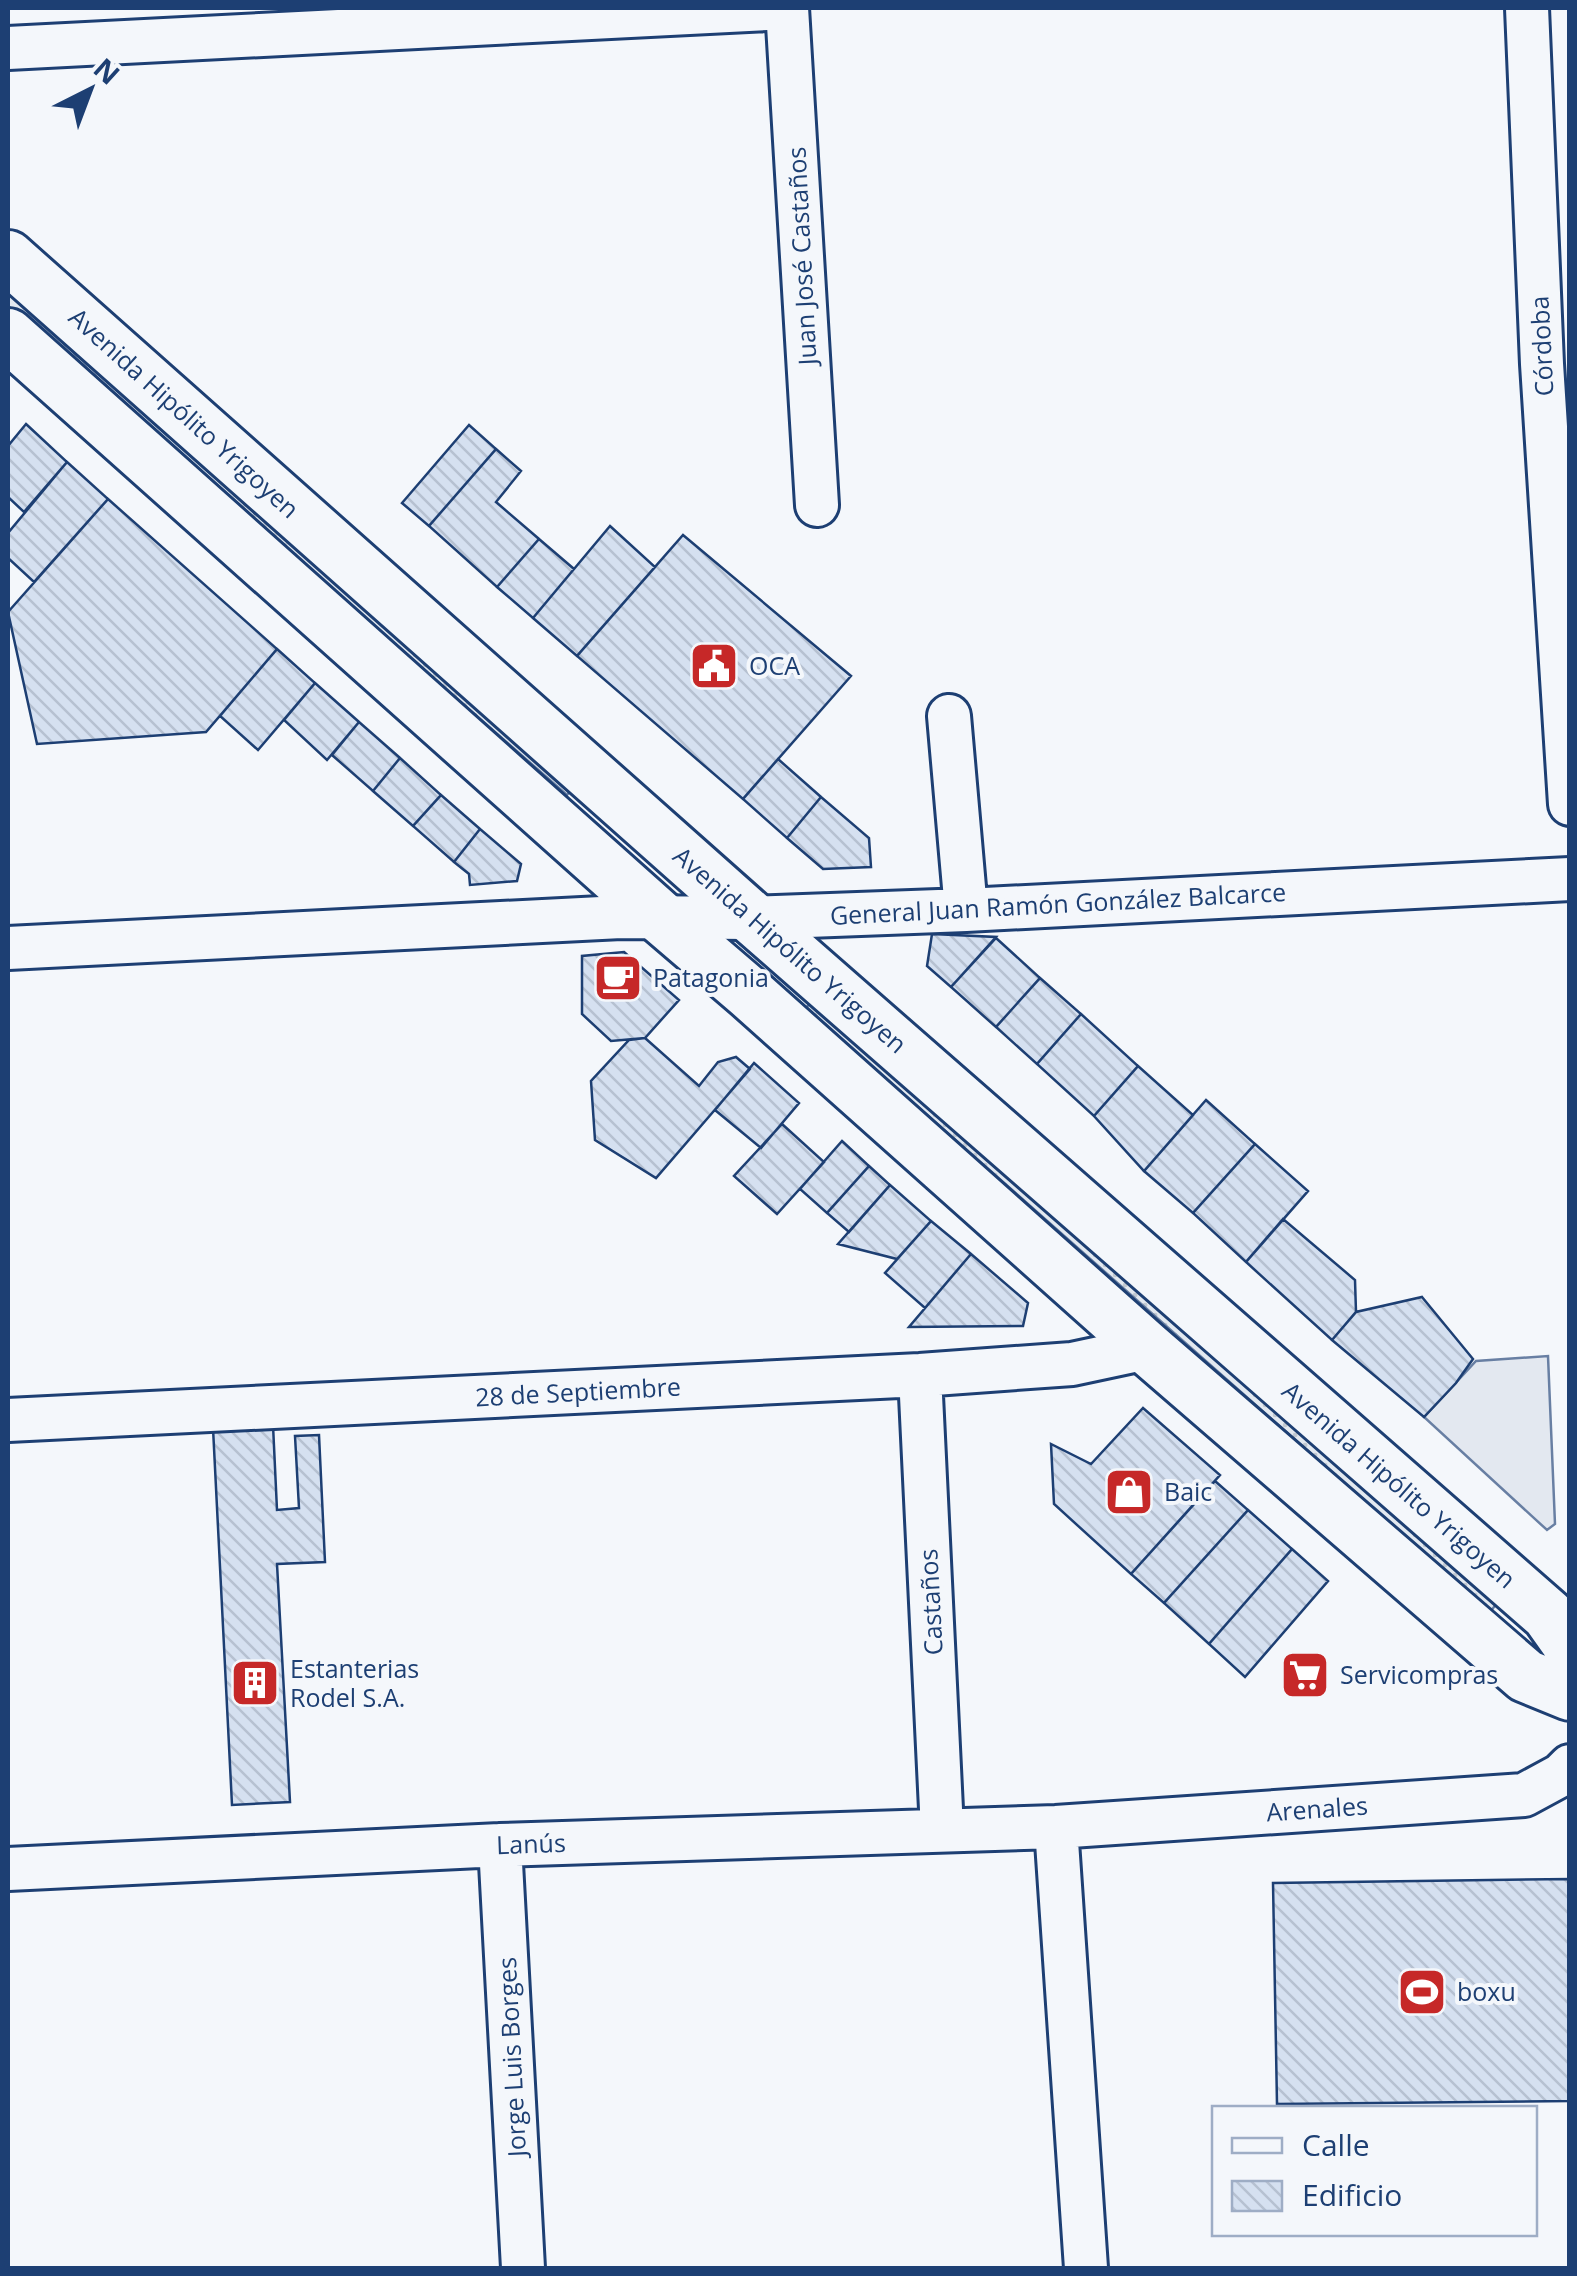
<svg xmlns="http://www.w3.org/2000/svg" width="1577" height="2276" font-family="'Open Sans',sans-serif">
  <style>
    .grass { fill: url(#grass-dots); stroke: #687fa3; stroke-width: 2.5 }
    .parking { fill: #e3e8f0; stroke: #687fa3; stroke-width: 2.5 }
    .building { fill: url(#building-back-hatch); stroke: #1d3f73; stroke-width: 2.5 }
    .lines { fill: none; stroke-linecap: round; stroke-linejoin: round }
    .minor-casing { stroke: #1d3f73; stroke-width: 48 }
    .major-casing { stroke: #1d3f73; stroke-width: 58 }
    .minor { stroke: #f4f7fb; stroke-width: 42 }
    .major { stroke: #f4f7fb; stroke-width: 52 }
    .labels { text-anchor: middle; stroke-width: 8; stroke-linejoin: round; paint-order: stroke }
    .street-label { font-size: 25px; fill: #1d3f73; stroke: #f4f7fb }
    .poi-label { font-size: 25px; fill: #1d3f73; stroke: #f4f7fb; text-anchor: start }
  </style>
  <defs>
    <pattern id="grass-dots" width="8" height="8" patternUnits="userSpaceOnUse" patternTransform="scale(2.5)"><rect width="8" height="8" fill="#e3e9f0"/><path d="M2 2h.1M6 6h.1" fill="none" stroke="#c2c9d1" stroke-width="1.8" stroke-linecap="round"/></pattern>
    <pattern id="building-back-hatch" width="6" height="6" patternUnits="userSpaceOnUse" patternTransform="scale(2.5)"><rect width="6" height="6" fill="#d5e0f0"/><path d="M-1 5l2 2M0 0l6 6M5-1l2 2" fill="none" stroke="#b6c1d1"/></pattern>
  </defs>
  <rect width="100%" height="100%" fill="#f4f7fb"/>
  <path class="grass" d="M 8,289 L 575,785 L 567,795 L 8,306 Z
    M 814,998 L 1498,1602 L 1490,1612 L 806,1008 Z"/>
  <path class="parking" d="M 1548,1356 L 1555,1524 L 1547,1530 L 1424,1417 L 1476,1361 Z"/>
  <path class="building" d="M 26,424 L 67,462 L 24,512 L 8,497 L 8,446 Z
    M 469,425 L 496,449 L 429,526 L 402,503 Z
    M 496,449 L 521,471 L 496,502 L 539,539 L 497,587 L 429,526 Z
    M 67,462 L 108,499 L 34,582 L 8,558 L 8,533 Z
    M 108,499 L 277,649 L 206,732 L 37,744 L 8,612 Z
    M 610,526 L 655,567 L 577,656 L 533,618 Z
    M 683,535 L 851,676 L 743,799 L 577,656 Z
    M 539,539 L 574,569 L 533,618 L 497,587 Z
    M 277,649 L 315,683 L 258,750 L 220,716 Z
    M 315,683 L 359,722 L 327,760 L 284,720 Z
    M 359,722 L 400,758 L 373,791 L 332,755 Z
    M 400,758 L 441,795 L 413,826 L 373,791 Z
    M 778,759 L 821,797 L 787,838 L 743,799 Z
    M 441,795 L 480,829 L 454,862 L 413,826 Z
    M 821,797 L 869,838 L 871,867 L 823,869 L 787,838 Z
    M 480,829 L 521,864 L 517,881 L 470,885 L 469,874 L 454,862 Z
    M 932,934 L 996,937 L 951,987 L 927,966 Z
    M 996,938 L 1040,978 L 996,1027 L 951,987 Z
    M 624,952 L 679,1000 L 645,1038 L 611,1041 L 582,1014 L 582,956 Z
    M 1040,978 L 1081,1014 L 1037,1064 L 996,1027 Z
    M 1081,1014 L 1138,1066 L 1094,1116 L 1037,1064 Z
    M 645,1038 L 699,1086 L 718,1062 L 736,1057 L 750,1069 L 656,1178 L 595,1140 L 591,1081 L 629,1040 Z
    M 754,1063 L 799,1103 L 761,1148 L 715,1110 Z
    M 1138,1066 L 1193,1115 L 1144,1171 L 1094,1116 Z
    M 1206,1100 L 1255,1144 L 1193,1213 L 1144,1171 Z
    M 782,1124 L 824,1162 L 777,1214 L 734,1176 Z
    M 842,1141 L 869,1166 L 827,1213 L 800,1189 Z
    M 1255,1144 L 1308,1191 L 1246,1262 L 1193,1213 Z
    M 869,1166 L 890,1185 L 849,1232 L 827,1213 Z
    M 890,1185 L 931,1221 L 897,1259 L 838,1244 Z
    M 1283,1219 L 1355,1280 L 1356,1312 L 1332,1340 L 1246,1262 Z
    M 931,1221 L 971,1254 L 925,1308 L 885,1273 Z
    M 971,1254 L 1028,1303 L 1023,1326 L 909,1327 Z
    M 1422,1297 L 1473,1359 L 1456,1383 L 1424,1417 L 1332,1340 L 1356,1312 Z
    M 1143,1408 L 1220,1475 L 1131,1574 L 1054,1504 L 1051,1444 L 1091,1464 Z
    M 273,1425 L 277,1510 L 299,1508 L 295,1436 L 319,1435 L 325,1562 L 277,1564 L 290,1802 L 232,1805 L 213,1428 Z
    M 1215,1481 L 1248,1510 L 1164,1603 L 1131,1574 Z
    M 1248,1510 L 1292,1549 L 1209,1644 L 1164,1603 Z
    M 1292,1549 L 1328,1581 L 1245,1677 L 1209,1644 Z
    M 1570,1879 L 1570,2101 L 1277,2104 L 1273,1883 Z"/>
  <g class="lines">
    <g class="minor-casing">
      <path id="minor" d="M 1527,8 L 1542,364 L 1570,804
        M 8,48 L 787,8 L 817,505
        M 949,716 L 966,910
        M 8,948 L 621,917 L 752,918 L 966,910 L 1570,879
        M 920,1375 L 942,1830
        M 8,1420 L 920,1375 L 1072,1364 L 1147,1348
        M 1056,1827 L 1086,2268
        M 500,1845 L 523,2268
        M 8,1869 L 500,1845 L 1056,1827 L 1524,1795 L 1561,1775 L 1570,1766"/>
    </g>
    <g class="major-casing">
      <path id="major" d="M 8,257 L 752,918 L 1548,1615 L 1570,1646
        M 8,335 L 658,915 L 749,993 L 1147,1348 L 1526,1676 L 1570,1694"/>
    </g>
    <use href="#minor" class="minor"/>
    <use href="#major" class="major"/>
  </g>
  <defs>
    <g id="civic-square" transform="scale(2.5)"><rect x="-9" y="-9" width="18" height="18" rx="4" fill="#c62828" stroke="#f4f7fb"/><path d="M-.6-6.5H3V-4.5H.6V-3L4-1V1h2V6H-6V1h2V-1L-.6-3ZM-1.2 2.5V6h2.4V2.5Z" fill="#fff"/></g>
    <g id="cafe-square" transform="scale(2.5)"><rect x="-9" y="-9" width="18" height="18" rx="4" fill="#c62828" stroke="#f4f7fb"/><path d="M-5.5-4.5H6V0H3Q3 3.5 0 3.5H-2.5Q-5.5 3.5-5.5 0ZM3-3.2v2h1.7v-2ZM-6 4.5H4V6H-6Z" fill="#fff"/></g>
    <g id="shop-square" transform="scale(2.5)"><rect x="-9" y="-9" width="18" height="18" rx="4" fill="#c62828" stroke="#f4f7fb"/><path d="M-5-2.5h2.3a2.7 3.5 0 0 1 5.4 0H5L5.5 6h-11ZM-1.5-2.5h3a1.5 2.3 0 0 0-3 0Z" fill="#fff"/></g>
    <g id="supermarket-square" transform="scale(2.5)"><rect x="-9" y="-9" width="18" height="18" rx="4" fill="#c62828" stroke="#f4f7fb"/><path d="M-6-5.5h2.5l.6 2H6L4.5 2H-2.5L-4.4-4H-6ZM-1.5 3.2a1.3 1.3 0 1 0 .1 0ZM3 3.2a1.3 1.3 0 1 0 .1 0Z" fill="#fff"/></g>
    <g id="building-square" transform="scale(2.5)"><rect x="-9" y="-9" width="18" height="18" rx="4" fill="#c62828" stroke="#f4f7fb"/><path d="M-4-6H4V6H1V3H-1V6H-4ZM-2.5-4.3h1.7v1.8h-1.7ZM.8-4.3h1.7v1.8H.8ZM-2.5-1h1.7V.8h-1.7ZM.8-1h1.7V.8H.8Z" fill="#fff"/></g>
    <g id="stadium-square" transform="scale(2.5)"><rect x="-9" y="-9" width="18" height="18" rx="4" fill="#c62828" stroke="#f4f7fb"/><path d="M0-5a6.5 5 0 1 0 0 10a6.5 5 0 1 0 0-10ZM-3.5-1.8h7v3.6h-7Z" fill="#fff"/></g>
  </defs>
  <g fill-rule="evenodd">
    <use href="#civic-square" x="714" y="666"/>
    <use href="#cafe-square" x="618" y="978"/>
    <use href="#shop-square" x="1129" y="1492"/>
    <use href="#supermarket-square" x="1305" y="1675"/>
    <use href="#building-square" x="255" y="1683"/>
    <use href="#stadium-square" x="1422" y="1992"/>
  </g>
  <g class="labels">
    <g class="street-label">
      <text transform="translate(802 256) rotate(-93)" y="9">Juan José Castaños</text>
      <text transform="translate(1542 346) rotate(-93)" y="9">Córdoba</text>
      <text transform="translate(184 413) rotate(42)" y="9">Avenida Hipólito Yrigoyen</text>
      <text transform="translate(1058 904) rotate(-3)" y="9">General Juan Ramón González Balcarce</text>
      <text transform="translate(790 950) rotate(41)" y="9">Avenida Hipólito Yrigoyen</text>
      <text transform="translate(578 1392) rotate(-3)" y="9">28 de Septiembre</text>
      <text transform="translate(1399 1485) rotate(41)" y="9">Avenida Hipólito Yrigoyen</text>
      <text transform="translate(931 1602) rotate(-93)" y="9">Castaños</text>
      <text transform="translate(1317 1809) rotate(-4)" y="9">Arenales</text>
      <text transform="translate(531 1844) rotate(-2)" y="9">Lanús</text>
      <text transform="translate(512 2057) rotate(-93)" y="9">Jorge Luis Borges</text>
    </g>
    <g class="poi-label">
      <text x="749" y="675">OCA</text>
      <text x="653" y="987">Patagonia</text>
      <text x="1164" y="1501">Baic</text>
      <text x="290" y="1678">Estanterias<tspan x="290" dy="29">Rodel S.A.</tspan></text>
      <text x="1340" y="1684">Servicompras</text>
      <text x="1457" y="2001">boxu</text>
    </g>
  </g>
  <rect width="1577" height="2276" fill="none" stroke="#1d3f73" stroke-width="20"/>
  <rect x="1212" y="2106" width="325" height="130" fill="#f4f7fb" stroke="#9eadc5" stroke-width="2.5"/>
  <rect x="1232" y="2138" width="50" height="15" fill="#f4f7fb" stroke="#9eadc5" stroke-width="2.5"/>
  <text x="1302" y="2156" font-size="30" fill="#1d3f73">Calle</text>
  <rect x="1232" y="2181" width="50" height="30" fill="url(#building-back-hatch)" stroke="#9eadc5" stroke-width="2.5"/>
  <text x="1302" y="2206" font-size="30" fill="#1d3f73">Edificio</text>
  <g transform="translate(90 90) rotate(42)" stroke="#f4f7fb" stroke-width="8" paint-order="stroke">
  <path d="M0-8L18 38L0 25L-18 38Z" fill="#1d3f73"/>
  <text y="-15" font-size="28" font-weight="bold" text-anchor="middle" fill="#1d3f73">N</text>
  </g>
</svg>
